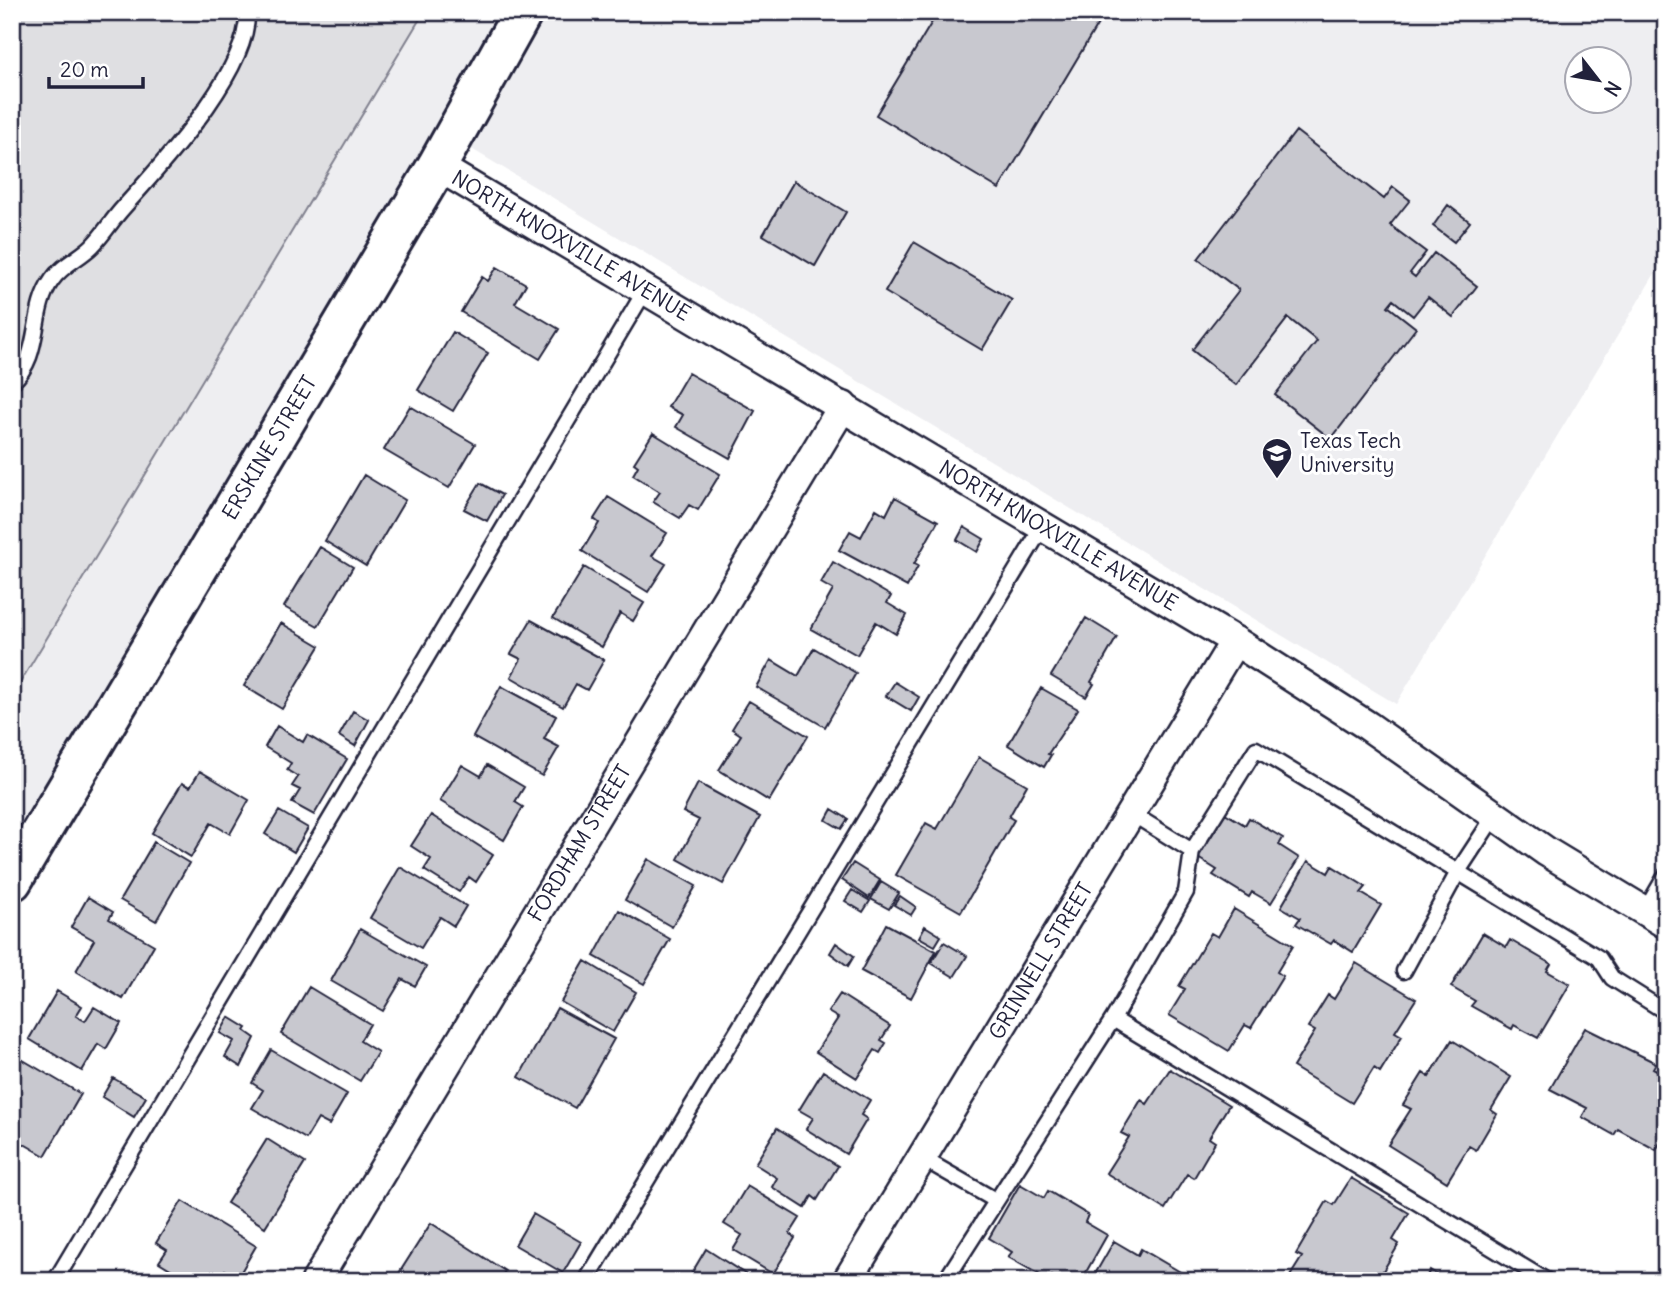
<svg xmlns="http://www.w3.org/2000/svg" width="1678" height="1293" font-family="Delius,sans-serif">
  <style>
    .built { fill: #eeeef1; fill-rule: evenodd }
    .green { fill: #dfdfe2; stroke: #80808e; stroke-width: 2 }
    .building { fill: #c8c8cf; stroke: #22223b; stroke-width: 2 }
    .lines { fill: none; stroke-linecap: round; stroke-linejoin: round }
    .lane-casing { stroke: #22223b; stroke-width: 19 }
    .street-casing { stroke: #22223b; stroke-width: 33 }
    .secondary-casing { stroke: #22223b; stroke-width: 44 }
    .lane { stroke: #fff; stroke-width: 14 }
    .street { stroke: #fff; stroke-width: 28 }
    .secondary { stroke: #fff; stroke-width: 38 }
    .labels { text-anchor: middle; stroke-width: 6; stroke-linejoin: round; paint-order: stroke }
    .street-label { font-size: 21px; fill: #22223b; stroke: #fff }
    .poi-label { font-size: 21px; fill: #22223b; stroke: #fff; text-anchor: start }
  </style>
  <rect width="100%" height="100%" fill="#fff"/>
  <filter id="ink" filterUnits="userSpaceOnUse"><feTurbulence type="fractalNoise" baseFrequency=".0143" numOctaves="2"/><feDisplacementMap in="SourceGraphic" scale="14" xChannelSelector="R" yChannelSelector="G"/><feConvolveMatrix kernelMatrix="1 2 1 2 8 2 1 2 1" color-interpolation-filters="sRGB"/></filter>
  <g filter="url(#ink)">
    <path class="built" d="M 12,12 L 1666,12 L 1666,255 L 1396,704 L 440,130 L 12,849 ZM 1576,60 L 1618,60 L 1618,102 L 1576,102 Z"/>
    <path class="green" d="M 12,12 L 424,12 L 12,696 Z"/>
    <path class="building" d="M 938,12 L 1105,12 L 999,189 L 876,115 Z
      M 1296,131 L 1384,199 L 1393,187 L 1410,200 L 1390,225 L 1426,252 L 1410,273 L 1415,277 L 1434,253 L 1477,286 L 1453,317 L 1428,297 L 1413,316 L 1393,300 L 1388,306 L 1416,328 L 1331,439 L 1275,395 L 1317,341 L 1288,318 L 1236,385 L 1192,350 L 1239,290 L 1198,259 Z
      M 794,181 L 846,212 L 815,266 L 763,235 Z
      M 1448,205 L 1470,222 L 1454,242 L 1433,226 Z
      M 914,242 L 1012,300 L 982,350 L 885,292 Z
      M 497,267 L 526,284 L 515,303 L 559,329 L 540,359 L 461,312 L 482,277 L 488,281 Z
      M 453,332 L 488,353 L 453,411 L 418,390 Z
      M 688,373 L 755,411 L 730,458 L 676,427 L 683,415 L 668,407 Z
      M 410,406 L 475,444 L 449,488 L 384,450 Z
      M 653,433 L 720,474 L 698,510 L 689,505 L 680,518 L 653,502 L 660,492 L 633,475 L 638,466 L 634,463 Z
      M 364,475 L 405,500 L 366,566 L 325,541 Z
      M 480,483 L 502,495 L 487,521 L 464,509 Z
      M 608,497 L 667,533 L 652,556 L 666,564 L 648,592 L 582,551 L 599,523 L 594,519 Z
      M 895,497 L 938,521 L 914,564 L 918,566 L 907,587 L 839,550 L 850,531 L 861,537 L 876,509 L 886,515 Z
      M 964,527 L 984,539 L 977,552 L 957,540 Z
      M 320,547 L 353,567 L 318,626 L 284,607 Z
      M 833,562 L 891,596 L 887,603 L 907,615 L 896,634 L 876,622 L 857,655 L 811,629 L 833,590 L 821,583 Z
      M 584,567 L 644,603 L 633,621 L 620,613 L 602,647 L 553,618 Z
      M 1086,618 L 1117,637 L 1091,682 L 1094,684 L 1086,697 L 1051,676 Z
      M 531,620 L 604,660 L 587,690 L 576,684 L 563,707 L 511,677 L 521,659 L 511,654 Z
      M 281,623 L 320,646 L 282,709 L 244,686 Z
      M 814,648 L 856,673 L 825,727 L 756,687 L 771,660 L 798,676 Z
      M 895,682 L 919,697 L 911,711 L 886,696 Z
      M 501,686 L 556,716 L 544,739 L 559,747 L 542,776 L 473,737 Z
      M 1041,688 L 1078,709 L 1048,754 L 1051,755 L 1044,767 L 1008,745 Z
      M 749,701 L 808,736 L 769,801 L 719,770 L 741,735 L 732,729 Z
      M 353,711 L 369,720 L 355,746 L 339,736 Z
      M 277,726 L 303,742 L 307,735 L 347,759 L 314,815 L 292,803 L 300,790 L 292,786 L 298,777 L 287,770 L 291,763 L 265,747 Z
      M 979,757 L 1027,785 L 1009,817 L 1014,820 L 961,912 L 896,875 L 926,823 L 937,829 Z
      M 462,765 L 481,776 L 487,765 L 524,787 L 515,802 L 523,807 L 504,840 L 440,801 Z
      M 200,771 L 249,800 L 230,834 L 211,823 L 191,857 L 152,833 L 182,783 L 190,787 Z
      M 698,783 L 760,817 L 723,884 L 678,859 L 699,820 L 683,812 Z
      M 832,809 L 848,819 L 841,829 L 826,820 Z
      M 279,811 L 308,828 L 294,852 L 265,834 Z
      M 1225,813 L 1245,825 L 1249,818 L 1283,838 L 1279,845 L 1299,858 L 1271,903 L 1252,892 L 1249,897 L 1213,875 L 1217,870 L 1198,858 Z
      M 431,815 L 493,855 L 476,882 L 469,877 L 459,892 L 424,870 L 431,859 L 411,846 Z
      M 154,842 L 189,863 L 156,921 L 120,900 Z
      M 648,859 L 696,886 L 672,927 L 625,900 Z
      M 1308,861 L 1328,873 L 1332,866 L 1366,887 L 1361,893 L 1381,905 L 1353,952 L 1334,940 L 1331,944 L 1296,924 L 1300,918 L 1281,907 Z
      M 853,863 L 880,880 L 869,898 L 842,880 Z
      M 400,867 L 466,906 L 454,926 L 440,917 L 421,948 L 370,918 Z
      M 881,882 L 899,893 L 889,909 L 871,899 Z
      M 852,890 L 870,901 L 863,912 L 845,901 Z
      M 900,896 L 916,907 L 911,915 L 894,905 Z
      M 88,897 L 113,912 L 109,919 L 154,945 L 123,999 L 76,971 L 94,940 L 71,927 Z
      M 1234,909 L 1293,945 L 1277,972 L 1283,976 L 1251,1028 L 1245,1025 L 1229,1051 L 1169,1015 L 1185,989 L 1179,986 L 1211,933 L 1218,937 Z
      M 619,910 L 670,939 L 644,984 L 594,956 Z
      M 886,924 L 936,951 L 911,998 L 861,971 Z
      M 925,926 L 941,936 L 935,946 L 919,937 Z
      M 360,929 L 426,967 L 415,986 L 402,979 L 383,1011 L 331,981 Z
      M 1483,933 L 1506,947 L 1510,940 L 1551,964 L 1547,971 L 1570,984 L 1538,1038 L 1514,1025 L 1512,1029 L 1471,1006 L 1475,1001 L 1451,987 Z
      M 944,942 L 967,956 L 954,977 L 931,963 Z
      M 836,943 L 854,956 L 848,966 L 830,953 Z
      M 585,961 L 636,992 L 613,1032 L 561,1002 Z
      M 1356,963 L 1416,999 L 1395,1032 L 1402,1036 L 1380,1072 L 1374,1068 L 1352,1103 L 1293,1067 L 1315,1031 L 1308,1027 L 1328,995 L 1334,999 Z
      M 309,987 L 370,1024 L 360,1041 L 378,1052 L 360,1081 L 281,1034 Z
      M 57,991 L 82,1006 L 76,1016 L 85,1021 L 94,1007 L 121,1023 L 106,1049 L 98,1044 L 82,1071 L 29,1039 Z
      M 840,994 L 890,1026 L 881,1040 L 886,1043 L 880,1053 L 875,1050 L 857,1078 L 816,1052 L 838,1018 L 828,1012 Z
      M 557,1008 L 614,1039 L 575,1108 L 519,1077 Z
      M 229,1017 L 247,1028 L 245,1031 L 255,1038 L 241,1067 L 225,1057 L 234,1041 L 220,1033 Z
      M 1585,1028 L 1656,1063 L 1653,1068 L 1666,1075 L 1666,1132 L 1656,1150 L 1618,1129 L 1614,1135 L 1582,1117 L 1587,1108 L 1550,1089 Z
      M 1452,1040 L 1511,1077 L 1491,1110 L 1497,1114 L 1476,1150 L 1469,1146 L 1447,1182 L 1388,1145 L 1411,1109 L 1403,1105 L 1423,1073 L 1429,1077 Z
      M 271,1050 L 347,1094 L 329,1125 L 318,1119 L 306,1139 L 252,1108 L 263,1090 L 252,1083 Z
      M 18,1057 L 81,1094 L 45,1156 L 12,1137 L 12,1067 Z
      M 1170,1069 L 1229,1105 L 1209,1138 L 1215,1142 L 1194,1178 L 1187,1174 L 1165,1209 L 1106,1173 L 1129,1137 L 1121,1133 L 1141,1100 L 1147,1104 Z
      M 823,1071 L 870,1100 L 861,1115 L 867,1119 L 846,1154 L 806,1129 L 813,1118 L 799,1110 Z
      M 113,1078 L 146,1097 L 134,1117 L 102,1097 Z
      M 777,1128 L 838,1166 L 817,1200 L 812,1196 L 805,1208 L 772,1187 L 777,1178 L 755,1164 Z
      M 267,1139 L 305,1163 L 265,1227 L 227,1203 Z
      M 1351,1178 L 1409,1213 L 1393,1240 L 1399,1244 L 1377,1281 L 1287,1281 L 1302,1257 L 1296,1254 L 1327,1201 L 1334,1205 Z
      M 1020,1184 L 1044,1198 L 1048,1191 L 1088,1215 L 1085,1222 L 1107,1235 L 1081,1281 L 1060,1281 L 1052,1276 L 1049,1280 L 1008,1257 L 1012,1252 L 989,1238 Z
      M 747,1186 L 800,1218 L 790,1234 L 795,1238 L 773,1274 L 733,1250 L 742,1235 L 724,1224 Z
      M 182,1201 L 256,1246 L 238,1277 L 225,1270 L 219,1281 L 190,1281 L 159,1262 L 167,1250 L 156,1243 Z
      M 533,1214 L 581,1242 L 563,1273 L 515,1245 Z
      M 431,1223 L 505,1271 L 499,1281 L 394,1281 Z
      M 1114,1241 L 1138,1255 L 1141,1249 L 1182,1273 L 1178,1279 L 1180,1281 L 1091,1281 Z
      M 706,1249 L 756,1281 L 687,1281 Z
      M 12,1268 L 30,1279 L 29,1281 L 12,1281 Z
      M 1430,1270 L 1448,1281 L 1424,1281 Z"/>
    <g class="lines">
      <g class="lane-casing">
        <path id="lane" d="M 12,382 C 43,355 29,312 52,280 C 62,265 80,258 92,246 C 104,234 112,220 123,208 C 160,166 250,71 247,12
          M 1131,813 L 1192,851
          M 1645,911 L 1666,875
          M 1404,971 L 1459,870 L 1495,815
          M 1113,1019 L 1547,1281
          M 922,1158 L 995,1200
          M 55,1281 L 646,289
          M 586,1281 L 1043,526
          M 945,1281 L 1113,1019 L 1186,892 L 1192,851 L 1256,749 L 1599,958 L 1612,978 L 1666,1012"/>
      </g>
      <g class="street-casing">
        <g id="street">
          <path id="s1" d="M 437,166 L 1235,641 L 1368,726 L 1547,852 L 1666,924"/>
          <path id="s2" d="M 316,1281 L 843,406"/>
          <path id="s3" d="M 847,1281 L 1235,641"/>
        </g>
      </g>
      <g class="secondary-casing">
        <g id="secondary">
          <path id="s4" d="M 12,881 L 437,166 L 523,12"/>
        </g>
      </g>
      <use href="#lane" class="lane"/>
      <use href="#street" class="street"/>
      <use href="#secondary" class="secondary"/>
    </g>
  </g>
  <defs>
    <g id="university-pin" transform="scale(1.575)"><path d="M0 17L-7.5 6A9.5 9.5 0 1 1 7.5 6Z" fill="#22223b" stroke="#fff"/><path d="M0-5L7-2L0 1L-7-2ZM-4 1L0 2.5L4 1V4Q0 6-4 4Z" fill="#fff"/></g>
  </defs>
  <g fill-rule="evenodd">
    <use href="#university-pin" x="1277" y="453"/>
  </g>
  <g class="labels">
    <g class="street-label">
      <text dy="7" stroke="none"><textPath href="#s1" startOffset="156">NORTH KNOXVILLE AVENUE</textPath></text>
      <text dy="7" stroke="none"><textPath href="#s4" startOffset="504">ERSKINE STREET</textPath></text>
      <text dy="7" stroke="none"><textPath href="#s1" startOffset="723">NORTH KNOXVILLE AVENUE</textPath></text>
      <text dy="7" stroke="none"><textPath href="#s2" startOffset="511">FORDHAM STREET</textPath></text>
      <text dy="7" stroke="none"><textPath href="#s3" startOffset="374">GRINNELL STREET</textPath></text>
    </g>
    <g class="poi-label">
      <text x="1300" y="448">Texas Tech<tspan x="1300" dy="24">University</tspan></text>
    </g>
  </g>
  <rect width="1678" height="1293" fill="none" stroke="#fff" stroke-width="42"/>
  <rect x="21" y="21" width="1636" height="1251" fill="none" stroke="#22223b" stroke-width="2.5" filter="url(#ink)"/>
  <g transform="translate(1598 80) rotate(121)"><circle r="33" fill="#ffffff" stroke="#a7a7b1" stroke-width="2"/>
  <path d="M0-5L12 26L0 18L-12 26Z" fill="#22223b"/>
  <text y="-10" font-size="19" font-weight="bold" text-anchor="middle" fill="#22223b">N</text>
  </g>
  <path d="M49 77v10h94v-10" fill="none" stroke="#22223b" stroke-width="3.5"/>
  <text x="60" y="77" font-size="21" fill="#22223b" stroke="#ffffff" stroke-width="5" paint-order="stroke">20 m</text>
</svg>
